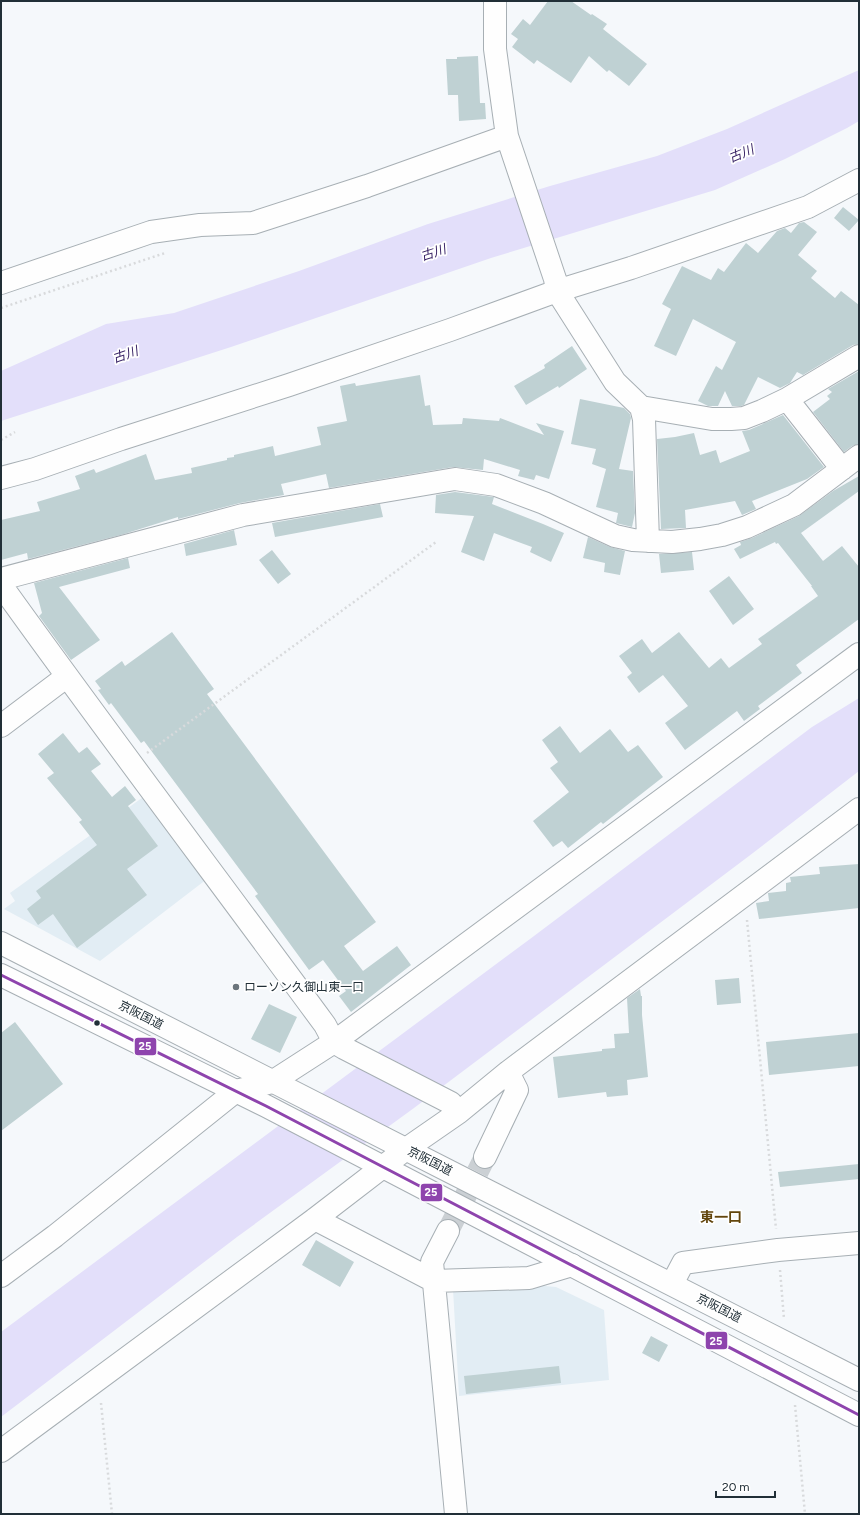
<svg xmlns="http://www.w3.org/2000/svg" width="860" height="1515" font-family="Figtree,'Noto Sans JP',sans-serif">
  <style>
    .built { fill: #e2edf4 }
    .water { fill: #e3dffa }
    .building { fill: #bfd1d3 }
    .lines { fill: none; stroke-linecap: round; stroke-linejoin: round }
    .minor-tunnel { stroke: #cbd0d4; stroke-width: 22; stroke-dasharray: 22 11; stroke-linecap: butt }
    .minor-casing { stroke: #a7afb4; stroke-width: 24 }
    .highway-casing { stroke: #a7afb4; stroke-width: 24 }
    .path { stroke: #d8dadc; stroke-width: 2.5; stroke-dasharray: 2 3; stroke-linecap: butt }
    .minor { stroke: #fefefe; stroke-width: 22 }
    .highway { stroke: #fefefe; stroke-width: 22 }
    .bus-1-casing { stroke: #fff; stroke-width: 6 }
    .bus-1 { stroke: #8e44ad; stroke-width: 3 }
    .poi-dot { fill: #6b757c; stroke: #fff; stroke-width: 1.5 }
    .bus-dot { fill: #212f37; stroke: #fff; stroke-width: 1.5 }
    .labels { text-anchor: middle; stroke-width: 3.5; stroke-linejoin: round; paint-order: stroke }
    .poi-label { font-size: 12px; fill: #212f37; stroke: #fff; text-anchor: start }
    .street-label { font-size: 12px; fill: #212f37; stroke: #fff }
    .water-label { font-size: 13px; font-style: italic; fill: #321c60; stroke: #fff }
    .quarter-label { font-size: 14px; font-weight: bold; fill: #63460d; stroke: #fff }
    .line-badge { stroke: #fff; stroke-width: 1.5 }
    .badge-label { font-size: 11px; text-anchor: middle; font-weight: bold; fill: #fff }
  </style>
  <rect width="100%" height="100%" fill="#f5f8fb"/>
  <path class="built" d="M 146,795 L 207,879 L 100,961 L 4,909 L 15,901 L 10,893 Z
    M 534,1285 L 556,1287 L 604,1310 L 609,1380 L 459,1396 L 453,1289 Z"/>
  <path class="water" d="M 859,70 L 859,121 L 847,128 L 785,159 L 715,190 L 491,258 L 231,347 L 1,421 L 1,371 L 106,324 L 174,313 L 299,271 L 428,224 L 550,186 L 657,156 L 727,129 Z
    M 859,698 L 859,771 L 749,856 L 414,1108 L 237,1237 L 1,1417 L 1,1332 L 530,939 L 812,727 Z"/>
  <path class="building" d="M 548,1 L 571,1 L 591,15 L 592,14 L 607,24 L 603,29 L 647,64 L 629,86 L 609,70 L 607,72 L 589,56 L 571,83 L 537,60 L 534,64 L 512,47 L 518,39 L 511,34 L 523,19 L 530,25 Z
    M 478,56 L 480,103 L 485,103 L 486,119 L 459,121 L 458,95 L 448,95 L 446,59 L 457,59 L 457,57 Z
    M 843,207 L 859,220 L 849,231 L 834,218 Z
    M 804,222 L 817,232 L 798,255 L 817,271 L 811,278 L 835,298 L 841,291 L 859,305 L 859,344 L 853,345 L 803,375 L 797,372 L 790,383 L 780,388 L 758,377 L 744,405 L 741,406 L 732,406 L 725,391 L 718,406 L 708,406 L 698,401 L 716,366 L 722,370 L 736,342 L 693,319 L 676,356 L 654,346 L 671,309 L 662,304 L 682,266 L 711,280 L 718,268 L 724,272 L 746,243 L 758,253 L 777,231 L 785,228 L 791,233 L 799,223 Z
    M 572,346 L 587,369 L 559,388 L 558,386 L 526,405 L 514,386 L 545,368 L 544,365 Z
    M 859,371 L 859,444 L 852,446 L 844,452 L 813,412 L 830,399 L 827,396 L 832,392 L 828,389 Z
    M 420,375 L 425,406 L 430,405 L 433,425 L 462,424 L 463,418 L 499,421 L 500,418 L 544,435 L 536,423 L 564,431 L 549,479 L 536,475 L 534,480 L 518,476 L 520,470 L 484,459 L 483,470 L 453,467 L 329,488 L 326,474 L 281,484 L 284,495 L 240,503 L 178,519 L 178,517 L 124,534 L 28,559 L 27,553 L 1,560 L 1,520 L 40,511 L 37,502 L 80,489 L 75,476 L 94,469 L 96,473 L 146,454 L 155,480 L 192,473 L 191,468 L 227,460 L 227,458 L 234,457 L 234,455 L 273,446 L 275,456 L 321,445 L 317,427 L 347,421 L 340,386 L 355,383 L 356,386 Z
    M 580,399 L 624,408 L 630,414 L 631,418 L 619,469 L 633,471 L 635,513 L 632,527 L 616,523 L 618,513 L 596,507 L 606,469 L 592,464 L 596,449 L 571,444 Z
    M 783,415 L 824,467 L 807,479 L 752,501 L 756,509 L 742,515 L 735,501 L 685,510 L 686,528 L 661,529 L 657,439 L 675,437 L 694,433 L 700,455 L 716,450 L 720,463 L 750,451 L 742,431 L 749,430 Z
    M 859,476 L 859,491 L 801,533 L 823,561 L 842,546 L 859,567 L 859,619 L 796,665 L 802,673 L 758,706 L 760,709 L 744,721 L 737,711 L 685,750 L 665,723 L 688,706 L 663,675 L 639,693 L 627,677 L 632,673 L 619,656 L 642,639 L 652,653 L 679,632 L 709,668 L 721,658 L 729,668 L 762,644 L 758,639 L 818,596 L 811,586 L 812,586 L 778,543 L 776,544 L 775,542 L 740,559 L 734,549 L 741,545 L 740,542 L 752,538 L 799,516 L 833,491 Z
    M 455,492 L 494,497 L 492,504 L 543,524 L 564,533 L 551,562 L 530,552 L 532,547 L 494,533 L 484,561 L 461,552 L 474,516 L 435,513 L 436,495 Z
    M 380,504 L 383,517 L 275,537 L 272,523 Z
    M 234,530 L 237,545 L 186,556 L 184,544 Z
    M 588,537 L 610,547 L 625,551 L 620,575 L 604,572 L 605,563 L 583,558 Z
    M 272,550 L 291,574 L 278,584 L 259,560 Z
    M 692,552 L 694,570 L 661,573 L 659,554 Z
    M 128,558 L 130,568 L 59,587 L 100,640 L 71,660 L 39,616 L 42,613 L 34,583 Z
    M 729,576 L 754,609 L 733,625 L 709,591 Z
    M 172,632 L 214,689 L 207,694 L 376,922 L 344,946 L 363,971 L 397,946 L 411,965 L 351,1012 L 339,996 L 346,991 L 323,960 L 309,970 L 255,896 L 258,894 L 144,741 L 141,743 L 111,703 L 109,705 L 98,690 L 101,689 L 95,681 L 122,661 L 125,666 Z
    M 560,726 L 580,753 L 610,729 L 628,752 L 638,745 L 663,777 L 603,824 L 601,822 L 568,848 L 562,841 L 553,847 L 533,821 L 569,792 L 550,768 L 558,762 L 542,740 Z
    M 63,733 L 79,753 L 87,747 L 101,764 L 91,771 L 112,797 L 125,786 L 136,800 L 128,806 L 158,846 L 127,869 L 147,895 L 77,948 L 53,914 L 38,925 L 27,909 L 41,898 L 36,891 L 97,845 L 79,822 L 82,820 L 47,778 L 54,773 L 38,754 Z
    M 859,864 L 859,908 L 759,919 L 756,903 L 769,901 L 768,893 L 786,891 L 786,883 L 791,882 L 790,877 L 820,874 L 819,867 Z
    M 739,978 L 741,1003 L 717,1005 L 715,980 Z
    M 640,989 L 641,996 L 642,996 L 642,1015 L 648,1077 L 627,1080 L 628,1095 L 607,1097 L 606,1092 L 558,1098 L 553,1057 L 602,1051 L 602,1049 L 615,1048 L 614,1034 L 629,1033 L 627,998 Z
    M 269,1004 L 297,1017 L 280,1053 L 251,1039 Z
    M 15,1022 L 63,1084 L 1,1131 L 1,1033 Z
    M 859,1033 L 859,1066 L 769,1075 L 766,1042 Z
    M 859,1164 L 859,1179 L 780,1187 L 778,1172 Z
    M 316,1240 L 354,1262 L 340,1287 L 302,1265 Z
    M 651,1336 L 668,1345 L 659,1362 L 642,1353 Z
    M 559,1366 L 561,1383 L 466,1394 L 464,1376 Z"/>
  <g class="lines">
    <path class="minor-tunnel" d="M 448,1231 L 485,1157"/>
    <g class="minor-casing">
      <path id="minor" d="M 495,1 L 495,49 L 507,136 L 555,279 L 557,291 L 615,382 L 641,407 L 712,419 L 731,419 L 744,418 L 762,411 L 787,399 L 859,356
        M 1,283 L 151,232 L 200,225 L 253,223 L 367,186 L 507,136
        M 787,399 L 842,469
        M 641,407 L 644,419 L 648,541
        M 1,478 L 35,469 L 121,439 L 289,385 L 450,330 L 557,291 L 631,268 L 808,207 L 859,180
        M 1,579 L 243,515 L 455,479 L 496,485 L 544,503 L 615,536 L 633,540 L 672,542 L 700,539 L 722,535 L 747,527 L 794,505 L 859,456
        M 1,585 C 107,733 217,878 325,1025 L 334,1042 L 344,1048 L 451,1103 L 458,1113
        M 1,726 L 66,677
        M 485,1157 L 517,1090 L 508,1072
        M 315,1219 L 434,1281 L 529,1278 L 572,1265
        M 448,1231 L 432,1262 L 456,1514
        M 1,1276 L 55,1236 L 236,1091 L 272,1082 L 334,1042 L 859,654
        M 672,1284 L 683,1263 L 778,1250 L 859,1243
        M 1,1451 L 315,1219 L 406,1149 L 458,1113 L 508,1072 L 859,809"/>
    </g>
    <g class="highway-casing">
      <path id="highway" d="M 1,943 L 859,1380
        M 1,975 L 266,1106 L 859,1415"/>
    </g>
    <path class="path" d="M 1,308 L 165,253
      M 1,440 L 15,432
      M 147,753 L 436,542
      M 747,920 L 776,1229
      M 780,1270 L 784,1319
      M 101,1403 L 112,1514
      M 795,1405 L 805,1514"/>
    <use href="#minor" class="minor"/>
    <use href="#highway" class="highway"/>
    <g class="bus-1-casing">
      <path id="bus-1" d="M 1,975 L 266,1106 L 859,1415"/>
    </g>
    <use href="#bus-1" class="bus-1"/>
  </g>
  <circle class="poi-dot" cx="236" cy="987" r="4"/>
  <circle class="bus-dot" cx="97" cy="1023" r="3.5"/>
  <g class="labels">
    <g class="poi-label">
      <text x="244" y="991">ローソン久御山東一口</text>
    </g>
    <g class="street-label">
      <text transform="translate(141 1015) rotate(27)" y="4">京阪国道</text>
      <text transform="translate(430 1161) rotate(27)" y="4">京阪国道</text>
      <text transform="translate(719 1308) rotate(27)" y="4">京阪国道</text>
    </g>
    <g class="water-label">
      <text transform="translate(741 153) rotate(-22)" y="5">古川</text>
      <text transform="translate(433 252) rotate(-18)" y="5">古川</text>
      <text transform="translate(125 354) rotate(-19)" y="5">古川</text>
    </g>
    <g class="quarter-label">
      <text x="721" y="1222">東一口</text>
    </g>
  </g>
  <g class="line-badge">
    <rect x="134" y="1037" width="23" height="19" rx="4" fill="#8e44ad"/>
    <rect x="420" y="1183" width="23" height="19" rx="4" fill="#8e44ad"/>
    <rect x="705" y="1331" width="23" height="19" rx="4" fill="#8e44ad"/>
  </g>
  <g class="badge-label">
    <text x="145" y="1050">25</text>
    <text x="431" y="1196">25</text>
    <text x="716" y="1345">25</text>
  </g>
  <rect width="860" height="1515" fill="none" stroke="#212f37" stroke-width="4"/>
  <path d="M716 1491v6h59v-6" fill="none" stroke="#212f37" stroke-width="2"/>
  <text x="722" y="1491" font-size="12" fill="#212f37" stroke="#ffffff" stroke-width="3" paint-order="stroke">20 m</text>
</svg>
